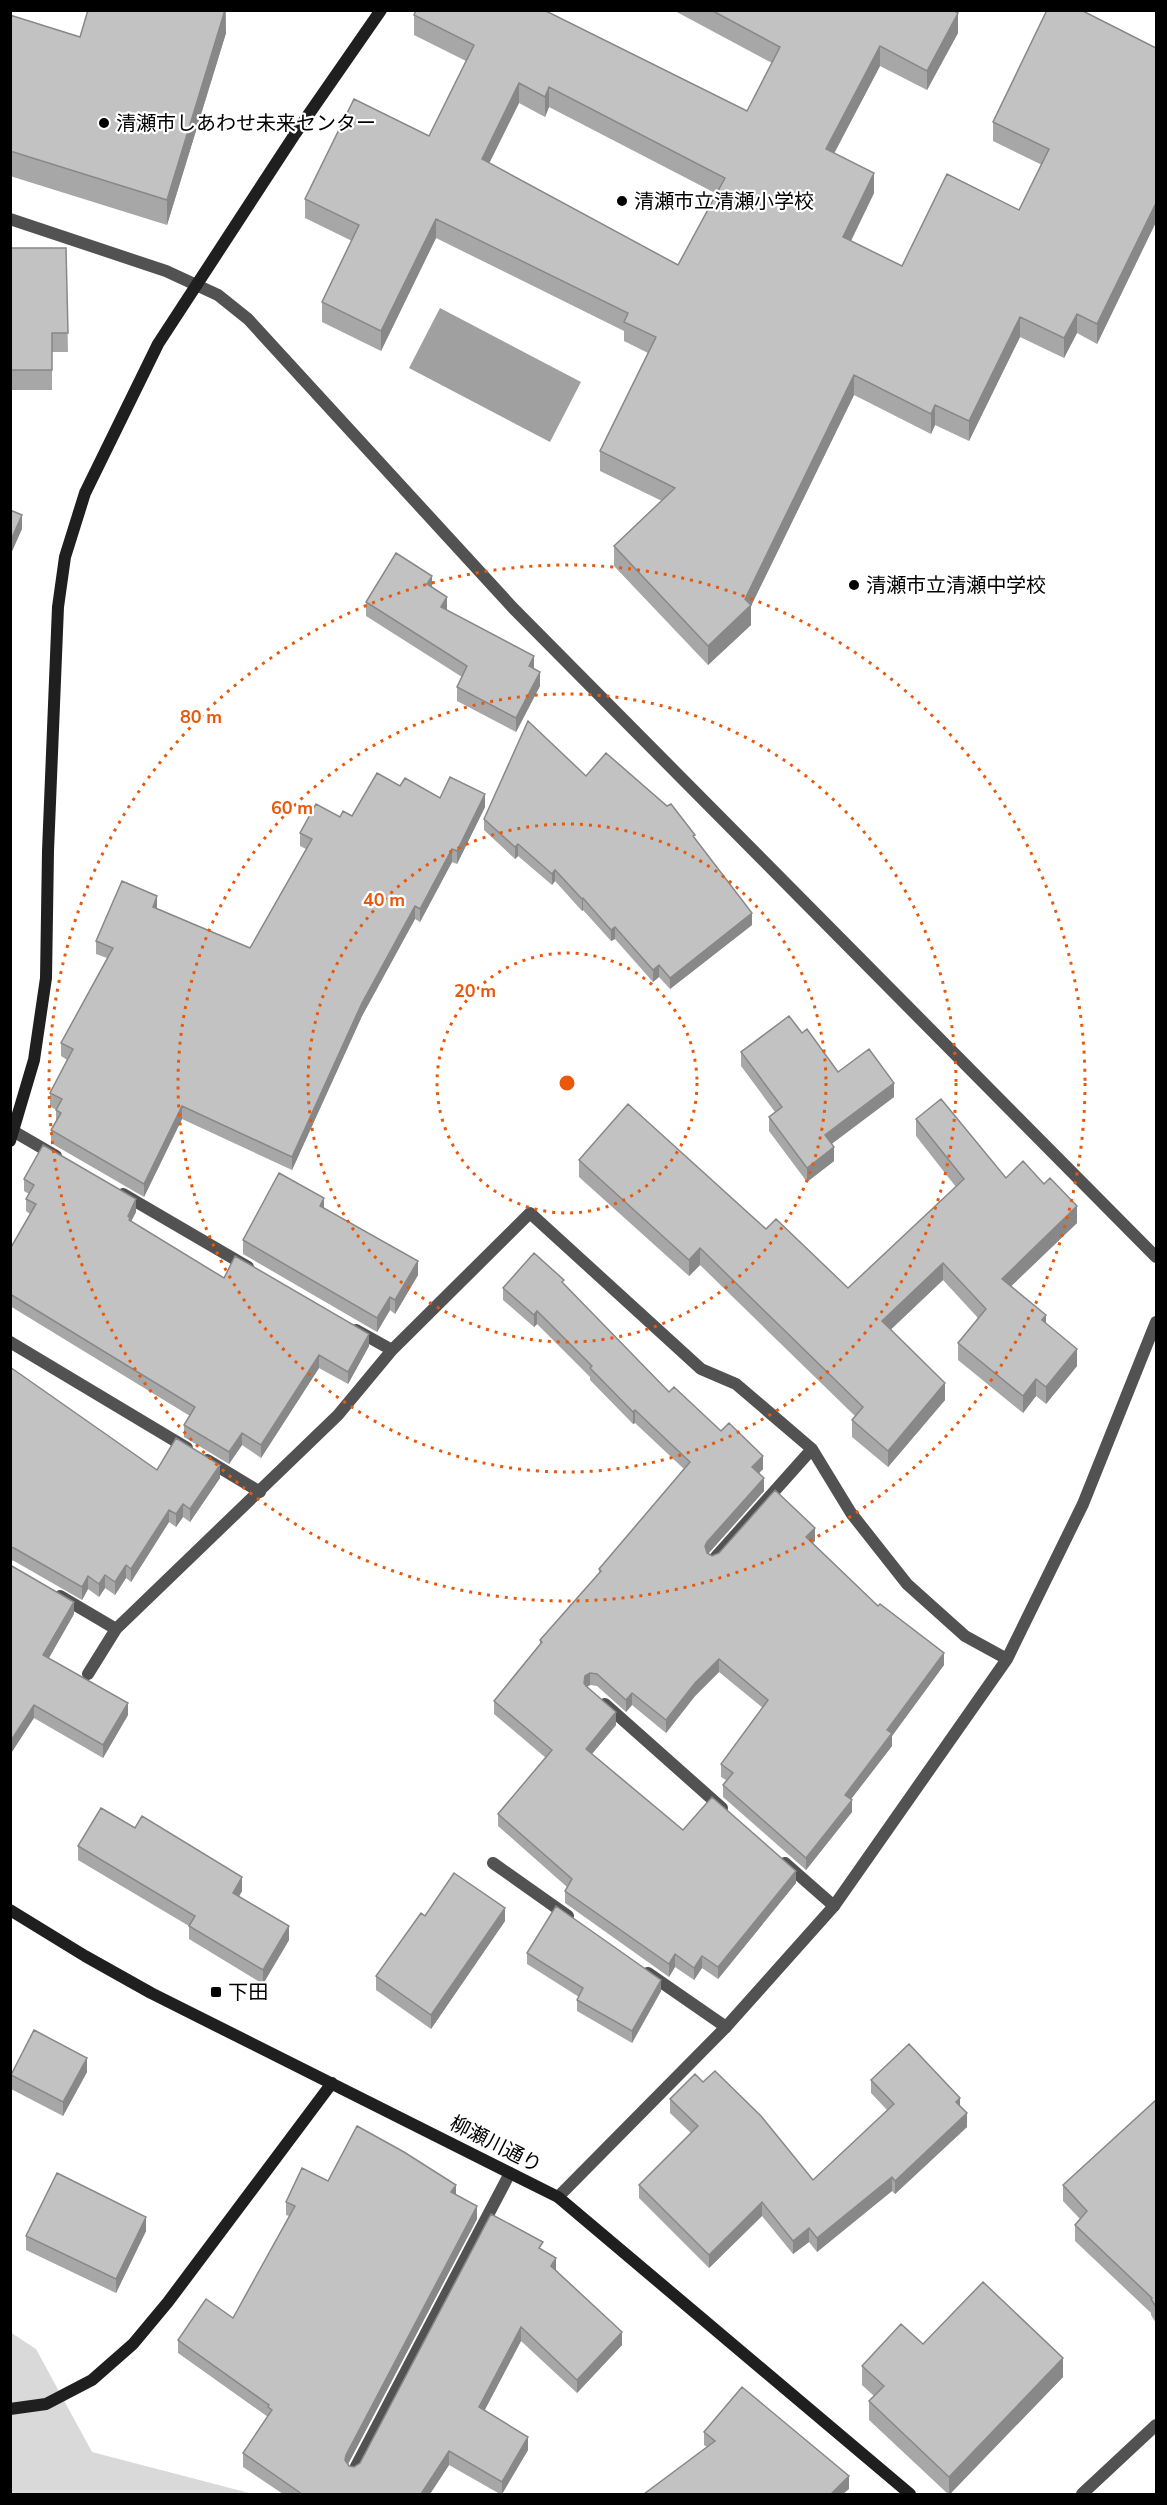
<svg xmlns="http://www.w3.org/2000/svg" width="1167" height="2505" font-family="'Nunito Sans','Noto Sans JP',sans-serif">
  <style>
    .green { fill: #d9d9d9 }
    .water { fill: #a0a0a0 }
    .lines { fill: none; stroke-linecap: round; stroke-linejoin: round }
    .lane { stroke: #525252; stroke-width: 12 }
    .street { stroke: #525252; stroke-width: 12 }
    .secondary { stroke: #1f1f1f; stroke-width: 12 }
    .wall { fill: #a7a7a7; fill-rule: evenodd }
    .shaded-wall { fill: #888 }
    .building { fill: #c2c2c2; stroke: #888; stroke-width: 1.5; fill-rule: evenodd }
    .ring { fill: none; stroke: #e8590c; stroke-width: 3; stroke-dasharray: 3 6 }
    .poi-dot { fill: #000; stroke: #fff; stroke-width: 2 }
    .labels { text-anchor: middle; stroke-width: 4.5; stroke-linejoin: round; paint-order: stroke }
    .poi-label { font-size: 20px; fill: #000; stroke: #fff; text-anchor: start }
    .street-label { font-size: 20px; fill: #000; stroke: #fff }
    .centre { fill: #e8590c; stroke: #fff; stroke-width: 3 }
    .ring-label { font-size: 18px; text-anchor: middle; font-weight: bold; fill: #e8590c; stroke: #fff; stroke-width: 4.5; stroke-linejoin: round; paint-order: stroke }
  </style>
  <rect width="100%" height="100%" fill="#fff"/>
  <path class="green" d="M 10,2332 L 36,2349 L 92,2452 L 253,2494 L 11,2494 Z"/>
  <path class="water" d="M 440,308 L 581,382 L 550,442 L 409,368 Z"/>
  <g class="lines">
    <path class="lane" d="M 605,1704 L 722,1808
      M 493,1863 L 568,1916
      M 785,1863 L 834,1906
      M 648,1973 L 726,2027
      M 1082,2494 L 1156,2425"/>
    <path class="street" d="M 10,219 L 166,271 L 218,295 L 248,319 L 513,608 L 1156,1257
      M 13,1131 L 56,1156
      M 123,1194 L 248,1267
      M 356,1330 L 392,1350
      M 10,1342 L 187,1448
      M 207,1460 L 260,1492
      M 713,1560 L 812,1449
      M 60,1596 L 116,1629
      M 88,1674 L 116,1629 L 338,1415 L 392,1350 L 530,1213 L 701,1369 L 736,1384 L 812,1449 L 851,1513 L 907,1584 L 965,1636 L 1007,1659
      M 558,2197 L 726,2027 L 834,1906 L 1007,1659 L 1083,1504 L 1156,1322
      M 353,2472 L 510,2173"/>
    <path class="secondary" d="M 10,1141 L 34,1060 L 46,978 L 48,851 L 58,607 L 65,557 L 85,493 L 158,344 L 295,134 L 381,10
      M 10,1910 L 85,1956 L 151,1993 L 558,2197 L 910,2494
      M 10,2409 L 46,2404 L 92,2380 L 133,2344 L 168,2302 L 332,2083"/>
  </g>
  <path class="wall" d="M 226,10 L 226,33 L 167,225 L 10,176 L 10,15 L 80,37 Z
    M 673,10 L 953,10 L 958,33 L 927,90 L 880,66 L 834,153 L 874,193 L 851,241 L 902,266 L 1019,210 L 1042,165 L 993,141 L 993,122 L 1156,48 L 1156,222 L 1097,344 L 1077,333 L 1064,358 L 1020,337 L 969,441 L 935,425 L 931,434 L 854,395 L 751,606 L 751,625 L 708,665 L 614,566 L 614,546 L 662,501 L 600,471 L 600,451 L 648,353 L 624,341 L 624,331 L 436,238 L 381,351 L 322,322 L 322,302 L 352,241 L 305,218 L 305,199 L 429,136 L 466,61 L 414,35 L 414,15 L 747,111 L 772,63 ZM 519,103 L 545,117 L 549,107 L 717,194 L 678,265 L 489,163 Z
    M 10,248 L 66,248 L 68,352 L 52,352 L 52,390 L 10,390 Z
    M 432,587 L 447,610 L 534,669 L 540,686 L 516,732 L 457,701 L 457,687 L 462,677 L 366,616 L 366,602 Z
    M 586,776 L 695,839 L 752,925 L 670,989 L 659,977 L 653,982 L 615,939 L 611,941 L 583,910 L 582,911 L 555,881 L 552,885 L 518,856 L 515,859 L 484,830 L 484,819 Z
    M 400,786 L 440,798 L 485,807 L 457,864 L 452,862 L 420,922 L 415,919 L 362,1016 L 292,1170 L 182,1119 L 144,1197 L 51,1143 L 51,1130 L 56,1121 L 56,1110 L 50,1106 L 50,1093 L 67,1060 L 61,1056 L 61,1043 L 107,958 L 96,954 L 96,941 L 157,909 L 250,948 L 306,849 L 300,846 L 300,833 L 340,817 L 352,816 Z
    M 802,1033 L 838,1072 L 894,1097 L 831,1144 L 834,1161 L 807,1182 L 769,1131 L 769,1117 L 775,1112 L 741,1066 L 741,1052 Z
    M 916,1119 L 1077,1223 L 1011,1286 L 1046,1324 L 1077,1366 L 1046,1404 L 1036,1396 L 1023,1413 L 958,1360 L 958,1343 L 978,1318 L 943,1280 L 890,1330 L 945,1400 L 888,1467 L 852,1437 L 852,1420 L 855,1416 L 700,1265 L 689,1276 L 579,1177 L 579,1160 L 766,1229 L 848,1288 L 956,1187 L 916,1136 Z
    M 24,1179 L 136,1212 L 131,1222 L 224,1278 L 369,1346 L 348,1384 L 319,1368 L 261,1458 L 242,1445 L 229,1464 L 184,1437 L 184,1425 L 190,1416 L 10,1306 L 10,1249 L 30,1214 L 26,1211 L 26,1199 L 29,1194 L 24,1191 Z
    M 324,1209 L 418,1275 L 395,1314 L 390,1310 L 377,1332 L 243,1254 L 243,1240 Z
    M 564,1284 L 669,1392 L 721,1431 L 763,1469 L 759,1473 L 764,1491 L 708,1554 L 712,1556 L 815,1541 L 813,1543 L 878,1606 L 944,1665 L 892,1736 L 892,1746 L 851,1799 L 852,1812 L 806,1870 L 723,1797 L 723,1785 L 726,1780 L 721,1777 L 721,1764 L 763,1708 L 719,1672 L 695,1696 L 666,1733 L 632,1705 L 626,1712 L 597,1686 L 590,1685 L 587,1687 L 616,1725 L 592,1754 L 683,1830 L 796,1883 L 718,1979 L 702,1968 L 694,1980 L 675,1967 L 669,1977 L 565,1903 L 565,1891 L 567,1887 L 498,1826 L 498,1814 L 546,1758 L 494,1714 L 494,1701 L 540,1644 L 540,1640 L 599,1574 L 599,1569 L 684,1469 L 635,1423 L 633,1424 L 590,1380 L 590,1377 L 537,1324 L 534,1327 L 503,1300 L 503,1288 Z
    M 10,1367 L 157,1470 L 220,1478 L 190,1522 L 183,1517 L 176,1527 L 169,1522 L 131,1582 L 126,1578 L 115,1595 L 105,1588 L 99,1597 L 88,1589 L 82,1600 L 14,1561 L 10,1560 Z
    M 10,1565 L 74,1614 L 49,1658 L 128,1715 L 103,1758 L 34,1718 Z
    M 135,1828 L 242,1891 L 239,1896 L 289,1940 L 263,1984 L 189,1939 L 189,1926 L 78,1860 L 78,1846 Z
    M 425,1916 L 505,1921 L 431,2029 L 376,1990 L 376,1976 Z
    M 527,1953 L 661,1991 L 632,2043 L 577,2011 L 577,2000 L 579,1997 L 527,1964 Z
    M 87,2072 L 63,2116 L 11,2089 L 11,2075 Z
    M 871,2080 L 960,2106 L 967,2127 L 895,2194 L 892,2191 L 817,2252 L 809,2242 L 793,2254 L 762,2216 L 709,2268 L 639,2198 L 639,2185 L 691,2133 L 670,2113 L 670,2099 L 813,2180 L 887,2110 L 871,2093 Z
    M 1156,2100 L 1156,2323 L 1151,2315 L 1151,2313 L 1075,2241 L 1075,2225 L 1080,2219 L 1063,2201 L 1063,2185 Z
    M 328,2181 L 456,2194 L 477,2219 L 348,2464 L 349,2466 L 354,2467 L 360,2463 L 543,2250 L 556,2270 L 622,2345 L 577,2393 L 521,2341 L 484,2411 L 528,2450 L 502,2494 L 500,2494 L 449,2465 L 430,2494 L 283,2494 L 243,2467 L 243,2453 L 268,2417 L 178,2353 L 178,2340 L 233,2318 L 289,2216 L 286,2215 L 286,2202 Z
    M 146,2231 L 116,2293 L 26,2250 L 26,2236 Z
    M 923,2344 L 1063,2377 L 950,2494 L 948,2494 L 869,2420 L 869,2401 L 874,2396 L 862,2385 L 862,2366 Z
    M 704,2432 L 849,2489 L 707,2447 L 704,2445 Z"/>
  <path class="shaded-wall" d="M 225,10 L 226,33 L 167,225 L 167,200 Z
    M 958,13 L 958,33 L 927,90 L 927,71 Z
    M 880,46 L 880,66 L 826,169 L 826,149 Z
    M 519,83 L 519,103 L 482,178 L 482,159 Z
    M 549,87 L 549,107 L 545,117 L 545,97 Z
    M 874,173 L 874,193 L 843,257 L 843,237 Z
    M 1156,203 L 1156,222 L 1097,344 L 1097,324 Z
    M 436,219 L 436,238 L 381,351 L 381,331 Z
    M 1077,314 L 1077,333 L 1064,358 L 1064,338 Z
    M 1020,317 L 1020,337 L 969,441 L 969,421 Z
    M 854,375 L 854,395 L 751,606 L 751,625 L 708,665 L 708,646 L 745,599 Z
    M 935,405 L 935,425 L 931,434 L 931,414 Z
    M 22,515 L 22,529 L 10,556 L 10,542 Z
    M 432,576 L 432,590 L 427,584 Z
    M 447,597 L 447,610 L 441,607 Z
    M 534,656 L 534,670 L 529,666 Z
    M 540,672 L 540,686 L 516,732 L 516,718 Z
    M 485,794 L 485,807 L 457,864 L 457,851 Z
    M 518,844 L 518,856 L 515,859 L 515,847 Z
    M 452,849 L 452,862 L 420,922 L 420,909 Z
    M 555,870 L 555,881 L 552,885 L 552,874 Z
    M 157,896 L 157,909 L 153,907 Z
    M 583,898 L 583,910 L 582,911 L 582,899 Z
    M 415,906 L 415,919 L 362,1016 L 292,1170 L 292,1157 L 362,1003 Z
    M 752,913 L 752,925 L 670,989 L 670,978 Z
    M 615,927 L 615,939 L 611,941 L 611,930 Z
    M 659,965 L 659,977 L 653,982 L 653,970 Z
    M 894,1083 L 894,1097 L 825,1149 L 825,1135 Z
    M 182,1106 L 182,1119 L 144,1197 L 144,1184 Z
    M 834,1147 L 834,1161 L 807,1182 L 807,1168 Z
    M 324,1198 L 324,1212 L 320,1206 Z
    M 136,1199 L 136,1212 L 130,1223 L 128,1216 Z
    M 1077,1206 L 1077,1223 L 1002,1295 L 1002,1279 Z
    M 700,1248 L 700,1265 L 689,1276 L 689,1260 Z
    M 418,1261 L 418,1275 L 395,1314 L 395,1300 Z
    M 943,1263 L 943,1280 L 882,1338 L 882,1321 Z
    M 390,1297 L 390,1310 L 377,1332 L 377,1318 Z
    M 537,1311 L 537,1324 L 534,1327 L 534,1315 Z
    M 1046,1315 L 1046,1332 L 1042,1320 Z
    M 369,1334 L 369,1346 L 348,1384 L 348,1372 Z
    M 1077,1349 L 1077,1366 L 1046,1404 L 1046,1387 Z
    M 319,1355 L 319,1368 L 261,1458 L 261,1445 Z
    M 1036,1379 L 1036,1396 L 1023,1413 L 1023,1396 Z
    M 945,1383 L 945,1400 L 888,1467 L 888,1451 Z
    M 635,1410 L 635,1423 L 633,1424 L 633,1412 Z
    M 242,1433 L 242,1445 L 229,1464 L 229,1452 Z
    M 763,1456 L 763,1469 L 752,1480 L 752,1467 Z
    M 220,1465 L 220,1478 L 190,1522 L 190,1509 Z
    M 764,1478 L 764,1491 L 707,1555 L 705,1546 L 707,1542 Z
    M 183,1504 L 183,1517 L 176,1527 L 176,1514 Z
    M 169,1510 L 169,1522 L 131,1582 L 131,1569 Z
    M 815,1528 L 815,1541 L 806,1549 L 806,1537 Z
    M 126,1565 L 126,1578 L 115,1595 L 115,1582 Z
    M 105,1575 L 105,1588 L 99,1597 L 99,1584 Z
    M 88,1576 L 88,1589 L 82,1600 L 82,1587 Z
    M 74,1602 L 74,1614 L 43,1668 L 43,1655 Z
    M 944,1653 L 944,1665 L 892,1736 L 892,1746 L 845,1807 L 845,1795 L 887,1730 Z
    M 719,1659 L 719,1672 L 695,1696 L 666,1733 L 666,1720 L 695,1683 Z
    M 590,1673 L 590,1685 L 585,1688 L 584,1683 L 585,1676 Z
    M 632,1693 L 632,1705 L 626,1712 L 626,1700 Z
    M 128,1703 L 128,1715 L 103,1758 L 103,1745 Z
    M 34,1705 L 34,1718 L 10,1755 L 10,1742 Z
    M 616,1712 L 616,1725 L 586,1761 L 586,1749 Z
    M 852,1800 L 852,1812 L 806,1870 L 806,1858 Z
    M 796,1871 L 796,1883 L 718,1979 L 718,1967 Z
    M 242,1877 L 242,1891 L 233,1907 L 233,1893 Z
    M 505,1908 L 505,1921 L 431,2029 L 431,2015 Z
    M 289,1926 L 289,1940 L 263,1984 L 263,1970 Z
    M 675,1954 L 675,1967 L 669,1977 L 669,1964 Z
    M 702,1956 L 702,1968 L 694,1980 L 694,1968 Z
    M 661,1980 L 661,1991 L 632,2043 L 632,2031 Z
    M 87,2058 L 87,2072 L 63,2116 L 63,2102 Z
    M 960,2098 L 960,2111 L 956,2102 Z
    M 967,2113 L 967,2127 L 895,2194 L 895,2181 Z
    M 892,2177 L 892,2191 L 817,2252 L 817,2238 Z
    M 456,2185 L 456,2198 L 451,2192 Z
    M 762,2202 L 762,2216 L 709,2268 L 709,2255 Z
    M 477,2206 L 477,2219 L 346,2468 L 345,2460 L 346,2455 Z
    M 146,2217 L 146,2231 L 116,2293 L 116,2279 Z
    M 809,2228 L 809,2242 L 793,2254 L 793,2241 Z
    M 556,2258 L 556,2271 L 551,2266 Z
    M 521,2327 L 521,2341 L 479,2421 L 479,2407 Z
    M 622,2332 L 622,2345 L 577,2393 L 577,2380 Z
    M 1063,2358 L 1063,2377 L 950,2494 L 949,2494 L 949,2477 Z
    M 528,2437 L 528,2450 L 502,2494 L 502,2482 Z
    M 449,2451 L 449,2465 L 430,2494 L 421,2494 Z
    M 849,2476 L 849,2489 L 843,2494 L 831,2494 Z"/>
  <path class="building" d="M 88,10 L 225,10 L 167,200 L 10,151 L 10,15 L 80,37 Z
    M 416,10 L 544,10 L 747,111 L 780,47 L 711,10 L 953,10 L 958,13 L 927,71 L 880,46 L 826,149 L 874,173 L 843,237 L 902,266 L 947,174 L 1019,210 L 1049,149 L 993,122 L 1047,10 L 1081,10 L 1156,48 L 1156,203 L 1097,324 L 1077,314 L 1064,338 L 1020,317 L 969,421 L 935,405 L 931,414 L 854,375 L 745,599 L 751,605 L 708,646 L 614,546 L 675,488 L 600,451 L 656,337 L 624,322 L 628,313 L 436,219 L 381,331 L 322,302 L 359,225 L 305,199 L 354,99 L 429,136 L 474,45 L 414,15 ZM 519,83 L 545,97 L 549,87 L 725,178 L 678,265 L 482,159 Z
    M 10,248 L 66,248 L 68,333 L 52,333 L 52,370 L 10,370 Z
    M 10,510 L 22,515 L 10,542 Z
    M 396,553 L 432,576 L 427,584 L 447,597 L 441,607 L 534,656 L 529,666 L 540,672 L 516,718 L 457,687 L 467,666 L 366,602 Z
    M 528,721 L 586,776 L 606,753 L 667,806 L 671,804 L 695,835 L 693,836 L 752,913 L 670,978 L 659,965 L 653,970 L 615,927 L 611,930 L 583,898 L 582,899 L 555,870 L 552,874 L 518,844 L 515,847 L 484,819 Z
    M 377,773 L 400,786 L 405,778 L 440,798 L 450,777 L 485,794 L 457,851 L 452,849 L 420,909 L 415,906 L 362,1003 L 292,1157 L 182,1106 L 144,1184 L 51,1130 L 61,1113 L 56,1110 L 62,1099 L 50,1093 L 73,1049 L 61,1043 L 113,948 L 96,941 L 122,881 L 157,896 L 153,907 L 250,948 L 312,839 L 300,833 L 316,804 L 340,817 L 343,811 L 352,816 Z
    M 789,1016 L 802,1033 L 807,1029 L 838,1072 L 869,1049 L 894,1083 L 825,1135 L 834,1147 L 807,1168 L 769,1117 L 782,1107 L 741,1052 Z
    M 941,1099 L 1006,1178 L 1023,1161 L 1044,1184 L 1050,1178 L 1077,1206 L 1002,1279 L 1046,1315 L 1042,1320 L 1077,1349 L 1046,1387 L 1036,1379 L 1023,1396 L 958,1343 L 986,1309 L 943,1263 L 882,1321 L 945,1383 L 888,1451 L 852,1420 L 863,1407 L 700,1248 L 689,1260 L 579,1160 L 628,1104 L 766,1229 L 776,1219 L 848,1288 L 964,1179 L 916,1119 Z
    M 43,1145 L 136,1199 L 128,1216 L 130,1218 L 129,1220 L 224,1278 L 235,1256 L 369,1334 L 348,1372 L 319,1355 L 261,1445 L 242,1433 L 229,1452 L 184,1425 L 195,1407 L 10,1294 L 10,1249 L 36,1204 L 26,1199 L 34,1185 L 24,1179 Z
    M 279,1173 L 324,1198 L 320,1206 L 418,1261 L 395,1300 L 390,1297 L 377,1318 L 243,1240 Z
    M 534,1253 L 564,1280 L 562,1282 L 669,1392 L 674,1387 L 721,1431 L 729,1423 L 763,1456 L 752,1467 L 764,1478 L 707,1542 L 705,1546 L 707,1553 L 712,1556 L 719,1553 L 775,1490 L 815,1528 L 806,1537 L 878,1606 L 880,1604 L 944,1653 L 887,1730 L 892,1733 L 845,1795 L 852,1800 L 806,1858 L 723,1785 L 733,1773 L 721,1764 L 768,1700 L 719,1659 L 695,1683 L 666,1720 L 632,1693 L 626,1700 L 597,1674 L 590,1673 L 585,1676 L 584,1683 L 586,1686 L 616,1712 L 586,1749 L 683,1830 L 712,1797 L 796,1871 L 718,1967 L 702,1956 L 694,1968 L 675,1954 L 669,1964 L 565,1891 L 572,1879 L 498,1814 L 552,1750 L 494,1701 L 542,1642 L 540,1640 L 601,1571 L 599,1569 L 690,1462 L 635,1410 L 633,1412 L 590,1368 L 592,1366 L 537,1311 L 534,1315 L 503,1288 Z
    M 10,1367 L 157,1470 L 176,1438 L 220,1465 L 190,1509 L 183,1504 L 176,1514 L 169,1510 L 131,1569 L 126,1565 L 115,1582 L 105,1575 L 99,1584 L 88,1576 L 82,1587 L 14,1548 L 10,1547 Z
    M 10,1565 L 74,1602 L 43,1655 L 128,1703 L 103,1745 L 34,1705 L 10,1742 Z
    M 101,1808 L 135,1828 L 142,1816 L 242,1877 L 233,1893 L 289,1926 L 263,1970 L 189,1926 L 195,1916 L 78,1846 Z
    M 454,1873 L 505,1908 L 431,2015 L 376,1976 L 421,1913 L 425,1916 Z
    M 556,1906 L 661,1980 L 632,2031 L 577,2000 L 583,1988 L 527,1953 Z
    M 34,2030 L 87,2058 L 63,2102 L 11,2075 Z
    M 909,2044 L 960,2098 L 956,2102 L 967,2113 L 895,2181 L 892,2177 L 817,2238 L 809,2228 L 793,2241 L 762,2202 L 709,2255 L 639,2185 L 698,2126 L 670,2099 L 695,2074 L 703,2082 L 715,2071 L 761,2116 L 813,2180 L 894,2104 L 871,2080 Z
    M 1156,2100 L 1156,2307 L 1151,2299 L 1152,2298 L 1075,2225 L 1087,2211 L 1063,2185 Z
    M 357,2126 L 404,2152 L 456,2185 L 451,2192 L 477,2206 L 346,2455 L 345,2460 L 349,2466 L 354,2467 L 360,2463 L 491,2214 L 543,2242 L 539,2248 L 556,2258 L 551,2266 L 622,2332 L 577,2380 L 521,2327 L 479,2407 L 528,2437 L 502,2482 L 449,2451 L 421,2494 L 302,2494 L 243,2453 L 272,2410 L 268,2407 L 269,2405 L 178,2340 L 206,2299 L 233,2318 L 295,2206 L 286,2202 L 302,2168 L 328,2181 Z
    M 57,2173 L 146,2217 L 116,2279 L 26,2236 Z
    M 983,2282 L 1063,2358 L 949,2477 L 869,2401 L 884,2386 L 862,2366 L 901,2324 L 923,2344 Z
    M 742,2387 L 849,2476 L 831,2494 L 644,2494 L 715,2441 L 704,2432 Z"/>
  <g class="ring">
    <circle cx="567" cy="1083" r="130"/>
    <circle cx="567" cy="1083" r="259"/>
    <circle cx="567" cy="1083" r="389"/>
    <circle cx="567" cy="1083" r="518"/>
  </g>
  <g class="poi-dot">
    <circle cx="104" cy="123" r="6"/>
    <circle cx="622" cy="201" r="6"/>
    <circle cx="854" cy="585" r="6"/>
    <rect x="210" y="1986" width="12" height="12" rx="3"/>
  </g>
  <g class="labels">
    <g class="poi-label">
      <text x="116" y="130">清瀬市しあわせ未来センター</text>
      <text x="634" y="208">清瀬市立清瀬小学校</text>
      <text x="866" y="592">清瀬市立清瀬中学校</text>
      <text x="228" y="1999">下田</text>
    </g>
    <g class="street-label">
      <text transform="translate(496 2144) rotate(27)" y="7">柳瀬川通り</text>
    </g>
  </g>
  <circle cx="567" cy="1083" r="9" class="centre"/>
  <g class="ring-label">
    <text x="201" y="723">80 m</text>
    <text x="292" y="814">60 m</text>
    <text x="384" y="906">40 m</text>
    <text x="475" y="997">20 m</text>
  </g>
  <rect width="1167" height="2505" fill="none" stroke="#000000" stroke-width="24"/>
</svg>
